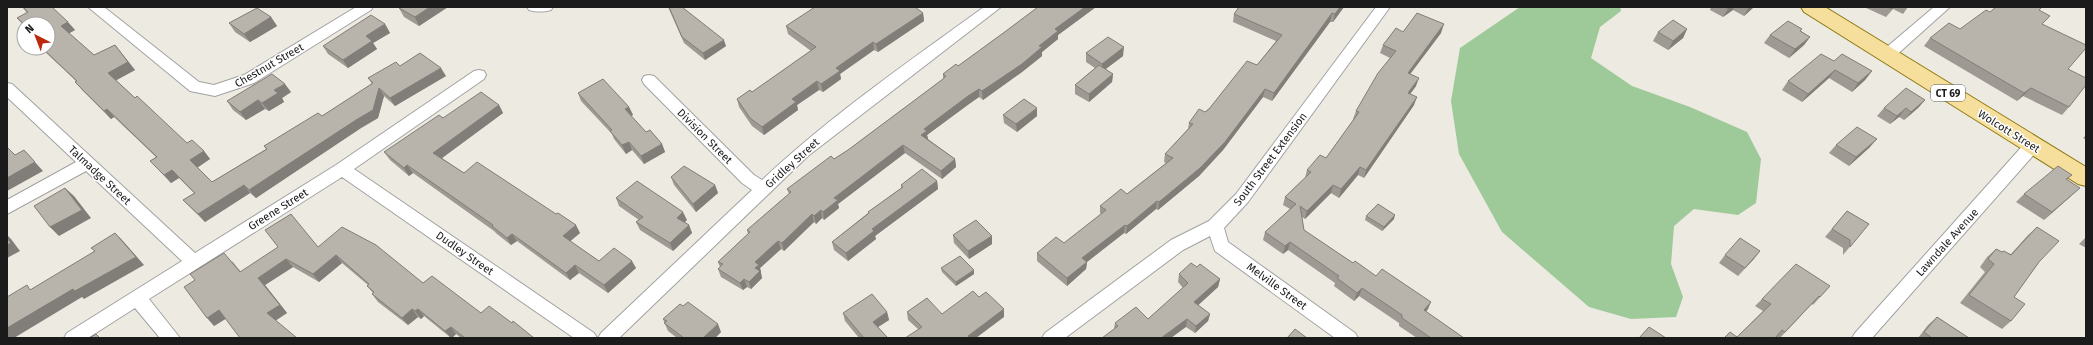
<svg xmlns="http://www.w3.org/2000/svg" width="2093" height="345" font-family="'Fira Sans',sans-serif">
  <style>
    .forest { fill: #9ec998 }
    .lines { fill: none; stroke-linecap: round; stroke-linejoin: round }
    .street-casing { stroke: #a2a2a2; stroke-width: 2 }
    .primary-casing { stroke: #8a7508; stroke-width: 2 }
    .street { fill: #fff; fill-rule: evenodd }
    .primary { fill: #f6df9c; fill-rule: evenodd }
    .wall { fill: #9e9a93 }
    .shaded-wall { fill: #817d78 }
    .building { fill: #b8b3ab; stroke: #817d78 }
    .labels { text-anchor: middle; stroke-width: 3; stroke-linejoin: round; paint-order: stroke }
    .shield { fill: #fff; stroke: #5f5f5f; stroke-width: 1 }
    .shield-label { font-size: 10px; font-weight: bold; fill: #1b1b1b }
    .street-label { font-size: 11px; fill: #1b1b1b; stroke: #fff }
  </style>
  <rect width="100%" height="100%" fill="#eceae1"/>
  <path class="forest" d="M 1520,7 L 1620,7 L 1621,11 L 1600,27 L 1591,58 L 1632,86 L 1690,107 L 1747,132 L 1761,159 L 1756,203 L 1738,215 L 1694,209 L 1674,226 L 1671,264 L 1683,297 L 1676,317 L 1631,319 L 1589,307 L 1502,232 L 1459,154 L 1451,101 L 1460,48 Z"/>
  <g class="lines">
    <g class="street-casing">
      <path id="street" d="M 88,7 L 104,7 L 199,82 L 214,85 L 244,75 L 356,7 L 373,7 L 371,10 L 254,83 L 215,96 L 190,91 Z
        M 527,7 L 553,7 L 551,10 C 544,12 536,12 529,10 Z
        M 984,7 L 1001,7 L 808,156 L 619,338 L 598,338 L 601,333 L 752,190 L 742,183 L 644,84 L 642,80 L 644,76 L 649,75 L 654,76 L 754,175 L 762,180 C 830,116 908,62 984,7 Z
        M 1376,7 L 1390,7 L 1248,202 L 1224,228 L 1228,242 L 1355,333 L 1358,338 L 1335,338 L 1215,251 L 1210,236 L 1183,250 L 1065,338 L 1042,338 L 1045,333 L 1171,240 L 1209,221 L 1236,194 Z
        M 1934,7 L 1950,7 L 1892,59 L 1887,60 L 1882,59 L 1880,55 L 1882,51 Z
        M 479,70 L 484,71 L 486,75 L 484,79 L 354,169 L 594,333 L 597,338 L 574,338 L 342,177 L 149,299 L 180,338 L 160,338 L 135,308 L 88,338 L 64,338 L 67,333 L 182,261 L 86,171 L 7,214 L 7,200 L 76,162 L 7,97 L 7,83 L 12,84 L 195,253 L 336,165 L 474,71 Z
        M 2032,140 L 2038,142 L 2040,146 L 2038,150 L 1872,338 L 1852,338 L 1855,333 L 2026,142 Z"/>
    </g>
    <g class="primary-casing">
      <path id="primary" d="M 1801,7 L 1825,7 L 2086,167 L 2086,186 L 2078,184 L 1804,12 Z"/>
    </g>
    <use href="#street" class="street"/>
    <use href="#primary" class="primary"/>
  </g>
  <path class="wall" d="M 22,7 L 52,7 L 75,30 L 69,33 L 94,55 L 115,45 L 135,70 L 116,80 L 135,98 L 187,143 L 204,151 L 210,159 L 197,167 L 212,182 L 266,149 L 264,146 L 322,116 L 372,84 L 368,78 L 400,66 L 446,76 L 395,106 L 384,96 L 378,118 L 361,128 L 256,198 L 250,193 L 205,222 L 183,200 L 194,193 L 179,178 L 171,183 L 150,161 L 156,157 L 114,117 L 111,119 L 82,90 L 75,82 L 76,81 L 41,48 L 48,48 L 48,24 L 24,24 L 24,26 L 17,18 L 27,13 Z
    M 448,7 L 419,26 L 404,17 L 399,8 Z
    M 668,7 L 682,7 L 726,46 L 705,60 L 684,43 Z
    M 1038,7 L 1096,7 L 1058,35 L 1058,39 L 1042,52 L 1042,56 L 1022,72 L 983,100 L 979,97 L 969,104 L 927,135 L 928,139 L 955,159 L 956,167 L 942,179 L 905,153 L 838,204 L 839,208 L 824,220 L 822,218 L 816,224 L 814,222 L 784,251 L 781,249 L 760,268 L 761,272 L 761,273 L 762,278 L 751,289 L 747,287 L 743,290 L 721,277 L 718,269 L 720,267 L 718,262 L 748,234 L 747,230 L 789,194 L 787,189 L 848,150 L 943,79 L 943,74 L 958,66 L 1006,31 Z
    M 1239,7 L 1344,7 L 1333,22 L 1330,22 L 1272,101 L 1263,97 L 1223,150 L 1199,176 L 1158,210 L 1156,209 L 1126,234 L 1124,233 L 1087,262 L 1086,269 L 1067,286 L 1037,261 L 1037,253 L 1064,243 L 1101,214 L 1100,213 L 1100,206 L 1127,194 L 1166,163 L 1164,162 L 1165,154 L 1188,129 L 1189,123 L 1205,112 L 1257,65 L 1276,41 L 1233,22 L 1234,14 Z
    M 1711,7 L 1754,7 L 1744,16 L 1733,10 L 1723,17 L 1710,10 Z
    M 1864,7 L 1908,7 L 1903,14 L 1893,9 L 1886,17 Z
    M 2040,11 L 2043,24 L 2068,69 L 2069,107 L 2062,115 L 2023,96 L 2017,101 L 1924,46 L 1930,38 L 1960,29 L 1990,12 Z
    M 923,13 L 924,21 L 878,52 L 874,50 L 840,74 L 841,79 L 823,92 L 819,90 L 797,105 L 798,110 L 764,135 L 752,126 L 739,107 L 737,99 L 752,92 L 811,51 L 788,34 L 786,26 Z
    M 271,17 L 277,26 L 250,42 L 235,32 L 229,23 Z
    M 385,24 L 390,33 L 373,43 L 377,49 L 348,68 L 328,54 L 323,46 Z
    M 1687,29 L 1683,38 L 1668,50 L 1653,41 L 1658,32 Z
    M 1801,31 L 1810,37 L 1804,45 L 1789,58 L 1764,43 L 1770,35 Z
    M 1403,32 L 1441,33 L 1410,74 L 1416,86 L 1410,94 L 1414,105 L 1364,178 L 1358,175 L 1339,198 L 1331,193 L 1305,219 L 1302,217 L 1304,230 L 1353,263 L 1376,276 L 1428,309 L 1426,312 L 1464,338 L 1417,338 L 1399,326 L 1399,323 L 1359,296 L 1354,301 L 1334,286 L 1335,283 L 1288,250 L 1283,254 L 1263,240 L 1265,232 L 1290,209 L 1283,205 L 1285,197 L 1305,178 L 1307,170 L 1326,158 L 1354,119 L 1353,119 L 1356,111 L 1390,58 L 1380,53 L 1383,45 Z
    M 1086,53 L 1123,56 L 1105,69 L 1113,74 L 1112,82 L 1089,102 L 1075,94 L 1075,85 L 1095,68 L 1086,62 Z
    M 1834,61 L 1872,71 L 1865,80 L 1852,92 L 1829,78 L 1802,102 L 1782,90 L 1788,81 Z
    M 291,92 L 282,98 L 284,102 L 269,111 L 265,109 L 246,120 L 233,110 L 227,101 Z
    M 578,93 L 629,107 L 633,115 L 631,116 L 646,132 L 662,144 L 665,152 L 644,164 L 632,150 L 626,154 L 614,139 L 612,134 L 581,101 Z
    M 1925,100 L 1918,108 L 1904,120 L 1899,117 L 1890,124 L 1877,116 L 1884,108 Z
    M 499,105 L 503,113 L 442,158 L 464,173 L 580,233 L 570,241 L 599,261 L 636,268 L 608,293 L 579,273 L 570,280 L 517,241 L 511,245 L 497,234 L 494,231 L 413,173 L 409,176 L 390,160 L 384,152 L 443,118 Z
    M 1003,115 L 1037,116 L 1017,132 L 1004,123 Z
    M 2086,135 L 2086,140 L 2083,138 Z
    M 1836,145 L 1870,147 L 1849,166 L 1829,153 Z
    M 671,177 L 715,185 L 718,193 L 696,212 L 674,185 Z
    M 2067,179 L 2071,196 L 2044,220 L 2016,202 L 2024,194 Z
    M 937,181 L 938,189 L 875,236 L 876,239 L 848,261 L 834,250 L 832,242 L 868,213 L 868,212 L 901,188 L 901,185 Z
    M 616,198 L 687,220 L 685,222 L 689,225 L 692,233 L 673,251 L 640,230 L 636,222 L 639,220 L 619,206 Z
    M 1847,211 L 1869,224 L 1843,255 L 1843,248 L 1825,237 Z
    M 1366,216 L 1394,219 L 1382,231 L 1365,220 Z
    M 2037,227 L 2039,262 L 2014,297 L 2011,321 L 2002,329 L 1960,303 L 1985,272 L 1980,267 L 1987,257 L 1996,249 L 2002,252 L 2011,254 L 2028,235 Z
    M 953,235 L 992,236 L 992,244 L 969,259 L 954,243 Z
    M 2086,237 L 2086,248 L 2079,244 Z
    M 318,247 L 423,283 L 481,313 L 512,323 L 534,338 L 461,338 L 456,334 L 452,338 L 451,338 L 424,316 L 421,319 L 418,317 L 408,325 L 378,302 L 372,294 L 373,293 L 367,286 L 368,285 L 342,263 L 319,282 L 293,267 L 265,285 L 287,313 L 276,320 L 225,319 L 214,326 L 195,280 L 232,261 L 241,272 Z
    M 1760,251 L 1738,276 L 1719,263 L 1725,255 Z
    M 1197,267 L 1220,279 L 1218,287 L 1198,305 L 1210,314 L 1208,321 L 1195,333 L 1186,327 L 1114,328 L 1115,323 L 1148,319 L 1183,288 L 1178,282 L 1179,274 Z
    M 941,268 L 974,270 L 974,274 L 956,286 L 942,272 Z
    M 1830,286 L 1813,305 L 1812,304 L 1780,338 L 1724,338 L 1737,337 L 1763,311 L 1755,306 L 1762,299 Z
    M 979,297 L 1004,309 L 1004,317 L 918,329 L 908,320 L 907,312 L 942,314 Z
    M 887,312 L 889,320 L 878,327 L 888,338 L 859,338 L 845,321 L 843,313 Z
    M 1937,317 L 1969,338 L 1918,338 L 1928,325 Z
    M 663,319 L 721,332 L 715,338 L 677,338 L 668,331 Z"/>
  <path class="shaded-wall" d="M 430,7 L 448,7 L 419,26 L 415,17 Z
    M 1085,7 L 1096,7 L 1058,35 L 1058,39 L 1042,52 L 1042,56 L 1022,72 L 983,100 L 982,91 L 1055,29 Z
    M 1340,7 L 1344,7 L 1333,22 L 1335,14 Z
    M 1731,7 L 1734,7 L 1733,10 L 1723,17 L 1728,9 Z
    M 1749,7 L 1754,7 L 1744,16 Z
    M 923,13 L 924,21 L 878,52 L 876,44 Z
    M 1332,13 L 1330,22 L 1272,101 L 1274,93 Z
    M 271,17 L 277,26 L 250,42 L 244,34 Z
    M 68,22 L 75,30 L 68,34 L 61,26 Z
    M 385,24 L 390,33 L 373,43 L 377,49 L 348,68 L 343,60 L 366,36 Z
    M 1444,24 L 1441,33 L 1405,81 L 1408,73 Z
    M 1687,29 L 1683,38 L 1668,50 L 1673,41 Z
    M 1810,37 L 1804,45 L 1789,58 L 1795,49 Z
    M 724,40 L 726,46 L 705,60 L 703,53 Z
    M 873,42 L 874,50 L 840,74 L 841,79 L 823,92 L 821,84 L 836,68 Z
    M 115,45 L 135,70 L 115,81 L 108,73 Z
    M 1124,47 L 1123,56 L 1102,72 L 1102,64 Z
    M 441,68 L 446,76 L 395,106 L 390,98 Z
    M 1835,70 L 1829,78 L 1802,102 L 1808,94 Z
    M 1872,71 L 1865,80 L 1852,92 L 1858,83 Z
    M 1113,74 L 1112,82 L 1089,102 L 1089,94 Z
    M 1419,78 L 1416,86 L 1405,101 L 1408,93 Z
    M 817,81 L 819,90 L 797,105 L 798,110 L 764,135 L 762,127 L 792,99 Z
    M 285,84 L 291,92 L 282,98 L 284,102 L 269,111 L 262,103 L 274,90 Z
    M 379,88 L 384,96 L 378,118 L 361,128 L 256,198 L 249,190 Z
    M 2031,88 L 2023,96 L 2017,101 L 2024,93 Z
    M 979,89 L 979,97 L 969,104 L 927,135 L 928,139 L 922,143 L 921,135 L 924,129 L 968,96 Z
    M 1265,89 L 1263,97 L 1223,150 L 1199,176 L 1158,210 L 1159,202 Z
    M 1417,97 L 1414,105 L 1364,178 L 1366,170 Z
    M 258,100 L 265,109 L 246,120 L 240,112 Z
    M 1925,100 L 1918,108 L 1904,120 L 1911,112 Z
    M 499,105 L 503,113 L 438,161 L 433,153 Z
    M 629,107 L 633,115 L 629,117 L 625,109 Z
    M 1037,108 L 1037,116 L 1017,132 L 1016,124 Z
    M 1906,108 L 1899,117 L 1890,124 L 1897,116 Z
    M 107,109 L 114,117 L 111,119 L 104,111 Z
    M 1877,139 L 1870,147 L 1849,166 L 1856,157 Z
    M 629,142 L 632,150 L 626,154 L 622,145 Z
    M 662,144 L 665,152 L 644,164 L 641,156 Z
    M 903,145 L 905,153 L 838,204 L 839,208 L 824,220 L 823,212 L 834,198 Z
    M 24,150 L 43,171 L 7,191 L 7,178 Z
    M 204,151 L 210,159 L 197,168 L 190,160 Z
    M 955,159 L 956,167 L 942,179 L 941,171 Z
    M 407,165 L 413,173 L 409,176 L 404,168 Z
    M 1360,167 L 1358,175 L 1339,198 L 1341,189 Z
    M 172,170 L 179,178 L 171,183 L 164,175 Z
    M 937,181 L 938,189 L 875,236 L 876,239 L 848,261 L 846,253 L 872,229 Z
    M 244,185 L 250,193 L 205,222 L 198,214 Z
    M 715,185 L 718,193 L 696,212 L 693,204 Z
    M 1333,185 L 1331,193 L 1305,219 L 1307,211 Z
    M 65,188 L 74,196 L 91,218 L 59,236 L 50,227 Z
    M 2080,188 L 2044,220 L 2052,212 Z
    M 1157,201 L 1156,209 L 1126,234 L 1127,226 Z
    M 821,210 L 822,218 L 816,224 L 814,216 Z
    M 683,212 L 687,220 L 680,226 L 677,218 Z
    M 812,214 L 814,222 L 784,251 L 782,243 Z
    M 1395,215 L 1394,219 L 1382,231 L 1384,227 Z
    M 576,225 L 580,233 L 567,244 L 563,236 Z
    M 689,225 L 692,233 L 673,251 L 670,243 Z
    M 1125,225 L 1124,233 L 1087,262 L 1086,269 L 1067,286 L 1067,278 L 1082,258 Z
    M 115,233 L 123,241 L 144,265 L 84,299 L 82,297 L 14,338 L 7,338 L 7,328 Z
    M 512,234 L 517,241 L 511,245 L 507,238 Z
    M 7,235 L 11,239 L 20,251 L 7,258 Z
    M 992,236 L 992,244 L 969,259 L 968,251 Z
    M 778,241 L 781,249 L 760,268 L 761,272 L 761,273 L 762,278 L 751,289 L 749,282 L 755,268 L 755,262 Z
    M 1290,242 L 1288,250 L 1283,254 L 1285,246 Z
    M 1760,251 L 1754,259 L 1738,276 L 1745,268 Z
    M 336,255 L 342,263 L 319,282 L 313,274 Z
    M 286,259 L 293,267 L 265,285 L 287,313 L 275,321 L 267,313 L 258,278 Z
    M 632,261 L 636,268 L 608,293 L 604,285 Z
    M 575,265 L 579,273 L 570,280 L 566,273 Z
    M 974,270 L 974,274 L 956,286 L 956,282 Z
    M 744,279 L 747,287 L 743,290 L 740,283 Z
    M 1220,279 L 1218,287 L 1193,310 L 1194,302 Z
    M 1362,288 L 1359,296 L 1354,301 L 1357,293 Z
    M 1431,302 L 1428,309 L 1420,318 L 1424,310 Z
    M 412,309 L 418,317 L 408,325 L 402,318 Z
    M 418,309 L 424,316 L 421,319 L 415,311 Z
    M 1004,309 L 1004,317 L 976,338 L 968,338 L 968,336 Z
    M 219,310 L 227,318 L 214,326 L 207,318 Z
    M 887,312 L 889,320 L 875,329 L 873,322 Z
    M 1210,314 L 1208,321 L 1195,333 L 1196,326 Z
    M 1187,319 L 1186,327 L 1171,338 L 1161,338 Z
    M 718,324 L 721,332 L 715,338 L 703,338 Z
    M 451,327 L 456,334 L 452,338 L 451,338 L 445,331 Z"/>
  <path class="building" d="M 23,7 L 52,7 L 68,22 L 61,26 L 94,55 L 115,45 L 128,62 L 108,73 L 135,98 L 137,96 L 187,143 L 192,140 L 204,151 L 190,160 L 212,182 L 267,149 L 264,146 L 318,113 L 322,116 L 373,83 L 368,78 L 396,62 L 400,66 L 420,53 L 441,68 L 390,98 L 379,88 L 373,110 L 356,120 L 249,190 L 244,185 L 198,214 L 183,200 L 195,193 L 172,170 L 164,175 L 150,161 L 157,157 L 107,109 L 104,111 L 75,82 L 77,81 L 42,48 L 48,48 L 48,24 L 24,24 L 17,18 L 28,12 Z
    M 401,7 L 430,7 L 415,17 L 399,8 Z
    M 669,7 L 682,7 L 724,40 L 703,53 L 682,37 Z
    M 815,7 L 915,7 L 923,13 L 876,44 L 873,42 L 836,68 L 840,71 L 821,84 L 817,81 L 792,99 L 796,102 L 762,127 L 750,118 L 737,99 L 750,90 L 752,92 L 816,47 L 786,26 Z
    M 1038,7 L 1085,7 L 1055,29 L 1058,31 L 1039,46 L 1042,47 L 1022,64 L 982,91 L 979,89 L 968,96 L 924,129 L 927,131 L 921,135 L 955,159 L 941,171 L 903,145 L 834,198 L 838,200 L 823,212 L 821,210 L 814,216 L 812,214 L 782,243 L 778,241 L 755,262 L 759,265 L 755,268 L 760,271 L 749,282 L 744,279 L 740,283 L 718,269 L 723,264 L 718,262 L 750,232 L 747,230 L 791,192 L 787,189 L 831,156 L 834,159 L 848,150 L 943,79 L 946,76 L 943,74 L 956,64 L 958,66 L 1006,31 Z
    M 1239,7 L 1340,7 L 1335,14 L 1332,13 L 1274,93 L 1265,89 L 1225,142 L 1200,168 L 1159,202 L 1157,201 L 1127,226 L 1125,225 L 1082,258 L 1087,262 L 1067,278 L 1037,253 L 1056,237 L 1064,243 L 1106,210 L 1100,206 L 1121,189 L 1127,194 L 1173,158 L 1165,154 L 1193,124 L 1189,123 L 1199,109 L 1205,112 L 1209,109 L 1247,61 L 1257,65 L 1282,35 L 1234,14 Z
    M 1725,7 L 1731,7 L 1728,9 Z
    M 1887,7 L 1894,7 L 1892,9 Z
    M 1996,7 L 2042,7 L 2039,10 L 2050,16 L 2042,24 L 2086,45 L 2086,48 L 2068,69 L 2086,78 L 2086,85 L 2069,107 L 2031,88 L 2024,93 L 1930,38 L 1949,23 L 1960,29 L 1986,10 L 1990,12 Z
    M 257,8 L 271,17 L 244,34 L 229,23 Z
    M 1417,13 L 1444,24 L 1408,73 L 1419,78 L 1408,93 L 1417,97 L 1366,170 L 1360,167 L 1341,189 L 1333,185 L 1307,211 L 1300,206 L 1304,230 L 1353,263 L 1355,261 L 1376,276 L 1382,269 L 1431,302 L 1424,310 L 1464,338 L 1431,338 L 1402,318 L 1402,315 L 1362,288 L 1357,293 L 1337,278 L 1339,276 L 1290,242 L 1285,246 L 1265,232 L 1296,204 L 1285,197 L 1311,172 L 1307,170 L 1320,155 L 1326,158 L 1359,112 L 1356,111 L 1378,73 L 1396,51 L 1383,45 L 1396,28 L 1403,32 Z
    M 371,15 L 385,24 L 366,36 L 372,41 L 343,60 L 323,46 Z
    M 1673,20 L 1687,29 L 1673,41 L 1658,32 Z
    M 1788,21 L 1802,29 L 1800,31 L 1810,37 L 1795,49 L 1770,35 Z
    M 1108,37 L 1124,47 L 1102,64 L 1086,53 Z
    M 1821,54 L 1834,61 L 1842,54 L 1872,71 L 1858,83 L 1835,70 L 1808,94 L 1788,81 Z
    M 1099,65 L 1113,74 L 1089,94 L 1075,85 Z
    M 272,74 L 285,84 L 274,90 L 278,93 L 262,103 L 258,100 L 240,112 L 227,101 Z
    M 603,79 L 629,107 L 625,109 L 646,132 L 650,130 L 662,144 L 641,156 L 629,142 L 622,145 L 610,131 L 612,130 L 578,93 Z
    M 1906,88 L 1925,100 L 1911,112 L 1906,108 L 1897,116 L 1884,108 Z
    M 481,92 L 499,105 L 433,153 L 464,173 L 477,162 L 556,214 L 558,213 L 576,225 L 563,236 L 599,261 L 614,248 L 632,261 L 604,285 L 575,265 L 566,273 L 512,234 L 507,238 L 492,226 L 493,225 L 407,165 L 404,168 L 384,152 L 439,115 L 443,118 Z
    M 1024,99 L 1037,108 L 1016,124 L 1003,115 Z
    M 1857,127 L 1877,139 L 1856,157 L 1836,145 Z
    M 7,147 L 15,155 L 24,150 L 35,162 L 7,178 Z
    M 684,166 L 715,185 L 693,204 L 671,177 Z
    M 2058,166 L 2072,175 L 2066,179 L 2080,188 L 2052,212 L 2024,194 Z
    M 922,169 L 937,181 L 872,229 L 874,231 L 846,253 L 832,242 L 869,213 L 868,212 L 903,187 L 901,185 Z
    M 637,181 L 683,212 L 677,218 L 689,225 L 670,243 L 636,222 L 643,217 L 616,198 Z
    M 65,188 L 82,210 L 50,227 L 34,206 Z
    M 1378,204 L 1395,215 L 1384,227 L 1366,216 Z
    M 1847,211 L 1869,224 L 1850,247 L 1850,240 L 1832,229 Z
    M 291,214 L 318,247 L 342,227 L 376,245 L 423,283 L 432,276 L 481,313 L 489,306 L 512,323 L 513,321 L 534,338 L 465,338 L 451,327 L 445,331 L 418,309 L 415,311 L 412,309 L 402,318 L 372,294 L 374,292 L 367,286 L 369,284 L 336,255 L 313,274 L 286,259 L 258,278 L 280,305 L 267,313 L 297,338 L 240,338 L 219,310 L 207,318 L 184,287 L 195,280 L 190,274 L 224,253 L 240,272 L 278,247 L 265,230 Z
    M 976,220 L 992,236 L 968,251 L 953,235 Z
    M 2037,227 L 2059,241 L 2039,262 L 2014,297 L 2025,304 L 2011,321 L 1969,295 L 1994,264 L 1988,259 L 1996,249 L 2002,252 L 2004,251 L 2011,255 Z
    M 115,233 L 136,257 L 75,291 L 73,289 L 7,328 L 7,297 L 27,285 L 30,290 L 95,251 L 91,248 Z
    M 7,238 L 11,243 L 7,245 Z
    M 1740,238 L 1760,251 L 1745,268 L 1725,255 Z
    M 960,256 L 974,270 L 956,282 L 941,268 Z
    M 1191,263 L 1197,267 L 1200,264 L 1220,279 L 1194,302 L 1210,314 L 1196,326 L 1187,319 L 1161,338 L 1102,338 L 1118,326 L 1115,323 L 1136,307 L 1148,319 L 1188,283 L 1179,274 Z
    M 1796,264 L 1830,286 L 1820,297 L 1819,296 L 1785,332 L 1782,330 L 1775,338 L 1724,338 L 1730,332 L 1737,337 L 1771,304 L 1762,299 Z
    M 973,291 L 979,297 L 986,292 L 1004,309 L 968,336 L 970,338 L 905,338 L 922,327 L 907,312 L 927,298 L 942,314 Z
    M 872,294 L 887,312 L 873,322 L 888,338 L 864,338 L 843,313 Z
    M 688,302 L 718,324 L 703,338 L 684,338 L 664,323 L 667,321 L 663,319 L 680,304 L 683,306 Z
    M 1937,317 L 1969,338 L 1932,338 L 1924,332 Z
    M 1649,327 L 1666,338 L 1639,338 Z
    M 1295,329 L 1307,338 L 1287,338 Z
    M 96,334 L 100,338 L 89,338 Z"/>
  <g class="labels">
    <rect class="shield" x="1931" y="85" width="34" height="16" rx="3"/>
    <g class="shield-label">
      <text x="1948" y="97">CT 69</text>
    </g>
    <g class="street-label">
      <text transform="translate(269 65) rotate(-30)" y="4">Chestnut Street</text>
      <text transform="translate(2009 131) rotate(32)" y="4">Wolcott Street</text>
      <text transform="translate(705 136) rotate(45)" y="4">Division Street</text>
      <text transform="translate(1270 159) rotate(-53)" y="4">South Street Extension</text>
      <text transform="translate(792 163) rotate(-42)" y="4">Gridley Street</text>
      <text transform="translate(100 175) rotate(43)" y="4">Talmadge Street</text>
      <text transform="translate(278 209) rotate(-32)" y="4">Greene Street</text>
      <text transform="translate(1947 242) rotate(-48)" y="4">Lawndale Avenue</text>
      <text transform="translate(465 253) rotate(35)" y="4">Dudley Street</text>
      <text transform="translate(1277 286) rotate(36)" y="4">Melville Street</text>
    </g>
  </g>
  <rect width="2093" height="345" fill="none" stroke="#1b1b1b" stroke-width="16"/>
  <g transform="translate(36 36) rotate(318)"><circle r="19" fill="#ffffff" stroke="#a4a4a4"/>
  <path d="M0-3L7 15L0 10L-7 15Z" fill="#bb290b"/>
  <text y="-6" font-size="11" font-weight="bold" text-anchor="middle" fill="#1b1b1b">N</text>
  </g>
</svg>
